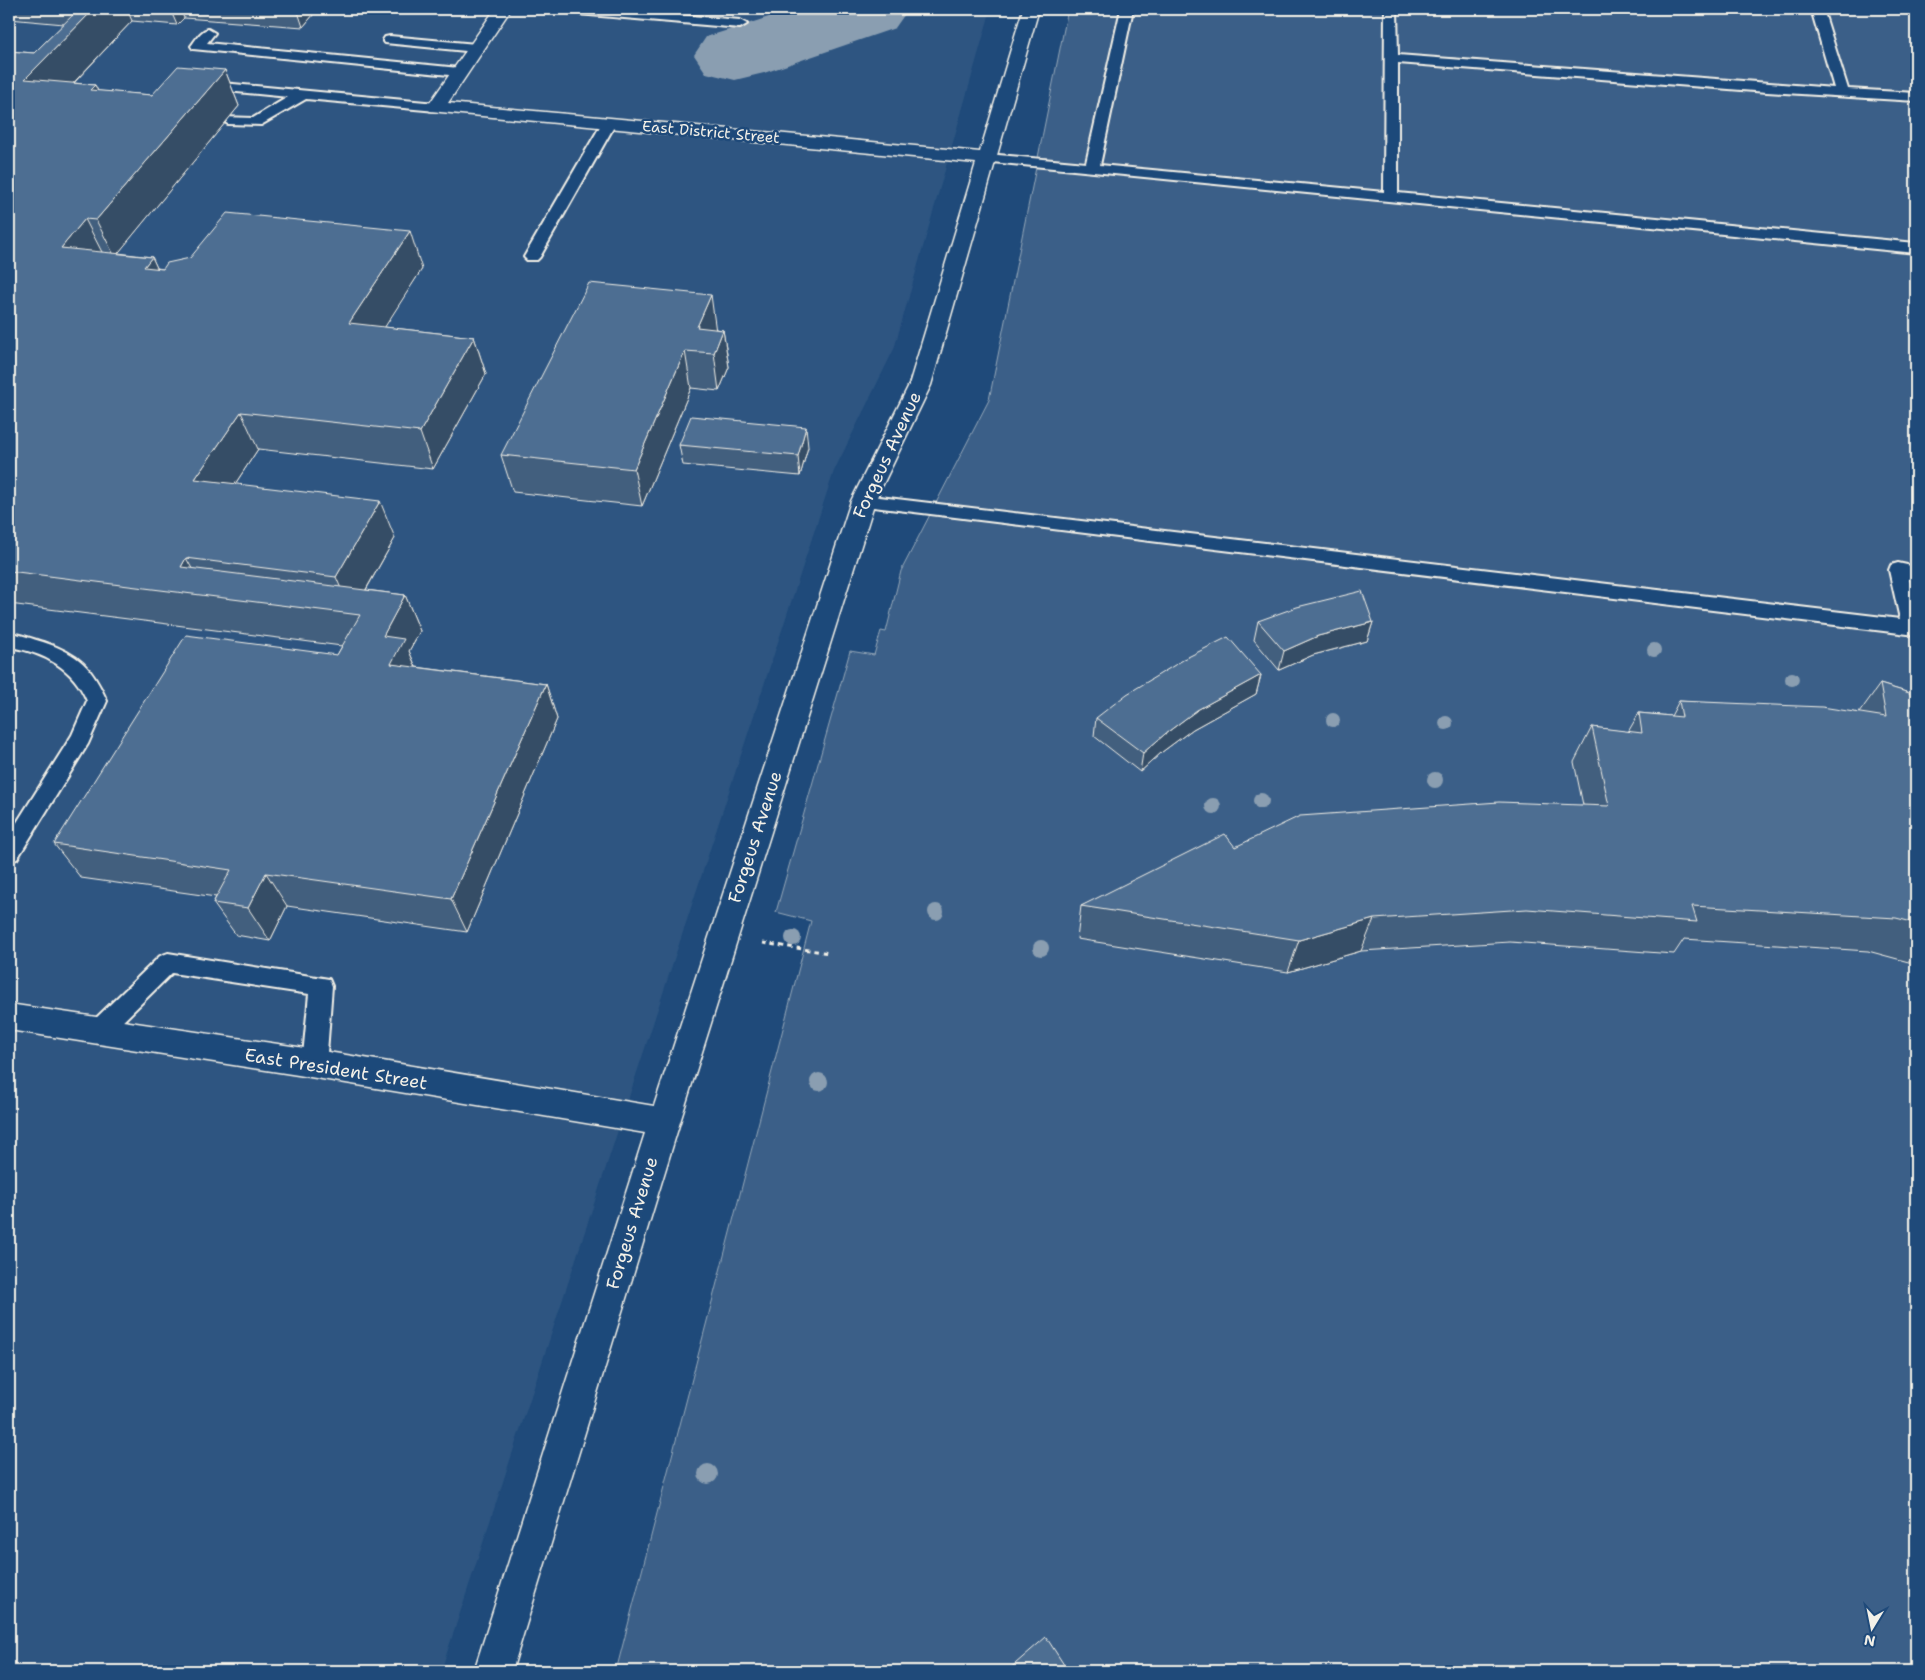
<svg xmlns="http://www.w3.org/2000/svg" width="1925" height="1680" font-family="'Shantell Sans',sans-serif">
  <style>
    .built { fill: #2d5581 }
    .green { fill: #3a5f88; stroke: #97a8b8 }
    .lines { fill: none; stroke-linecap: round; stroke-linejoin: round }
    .taxiway { fill: #8a9eb1; fill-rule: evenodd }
    .service-casing { stroke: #f4f1e8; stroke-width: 4 }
    .minor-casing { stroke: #f4f1e8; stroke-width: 3 }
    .path { stroke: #f4f1e8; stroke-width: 3; stroke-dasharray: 4.5 4; stroke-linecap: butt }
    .service { fill: #1f4a7a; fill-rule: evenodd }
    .minor { fill: #1f4a7a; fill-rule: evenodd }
    .tree { fill: #8a9eb1 }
    .wall { fill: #425f7e; stroke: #f4f1e8 }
    .shaded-wall { fill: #364d66; stroke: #f4f1e8 }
    .building { fill: #4d6e92; stroke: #f4f1e8 }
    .labels { text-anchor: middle; stroke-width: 5; stroke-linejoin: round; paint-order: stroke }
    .far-street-label { font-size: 15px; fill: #f4f1e8; stroke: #1f4a7a }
    .street-label { font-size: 18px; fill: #f4f1e8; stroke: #1f4a7a }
  </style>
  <rect width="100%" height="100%" fill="#1f4a7a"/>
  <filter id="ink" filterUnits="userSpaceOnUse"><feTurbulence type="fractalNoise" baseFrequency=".02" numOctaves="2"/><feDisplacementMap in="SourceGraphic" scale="10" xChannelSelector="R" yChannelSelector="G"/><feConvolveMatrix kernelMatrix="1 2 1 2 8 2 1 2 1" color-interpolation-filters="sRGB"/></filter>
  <g filter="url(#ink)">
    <path class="built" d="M 9,9 L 991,9 L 894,349 L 834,471 L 441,1671 L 9,1671 Z"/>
    <path class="green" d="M 1068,9 L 1916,9 L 1916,1671 L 616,1671 L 811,921 L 776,912 L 850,651 L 874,655 L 881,631 L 886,632 L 901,571 L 989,400 Z"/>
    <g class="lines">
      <path class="taxiway" d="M 794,9 L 905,9 L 907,11 L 895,28 L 764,73 L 735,80 L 706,73 L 694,55 L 706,37 Z"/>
      <g class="service-casing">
        <path id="service" d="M 560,9 L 608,9 L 740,20 L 747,24 L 740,28 L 566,13 Z
          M 1121,9 L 1133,9 L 1100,165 L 1384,192 L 1385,9 L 1397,9 L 1398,55 L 1834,88 L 1811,9 L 1823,9 L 1848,89 L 1916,93 L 1916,101 L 1767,92 L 1398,63 L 1398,193 L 1916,243 L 1916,253 L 982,161 L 980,158 L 987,154 L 1086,163 Z
          M 208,29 L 215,33 L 207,43 L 459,68 L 466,72 L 459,76 L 193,49 L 191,46 C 196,40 200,31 208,29 Z
          M 390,36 L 476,44 L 483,48 L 476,52 L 385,43 L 383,40 L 385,37 Z
          M 202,81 L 436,103 L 443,107 L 436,111 L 306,99 L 261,125 L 228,124 L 221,120 L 223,117 L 253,118 L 288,97 L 197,88 L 195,85 L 197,82 Z
          M 609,119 L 616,123 L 540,257 L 537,260 L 527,260 L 524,257 L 602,123 Z
          M 863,495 L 1900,619 L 1889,570 L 1891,565 L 1898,563 L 1916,567 L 1916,579 L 1909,578 L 1916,609 L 1916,635 L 857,505 L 854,501 L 857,497 Z
          M 9,633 C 21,634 32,639 43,642 C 79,654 92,667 107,701 L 88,744 L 17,859 L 9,862 L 9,835 L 72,735 L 87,701 C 74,668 43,652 9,647 Z
          M 168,953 L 329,979 L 332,986 L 326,1066 L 322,1073 L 314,1077 L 306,1073 L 302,1066 L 309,994 L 172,973 L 106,1038 L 98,1041 L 90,1038 L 86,1031 L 90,1024 L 160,956 Z"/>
      </g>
      <g class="minor-casing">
        <path id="minor" d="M 495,9 L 511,9 L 448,103 L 980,152 L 1023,9 L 1039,9 L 931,385 L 875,501 L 680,1122 L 512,1671 L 474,1671 L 645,1133 L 298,1075 L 9,1030 L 9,1004 L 298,1047 L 654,1106 L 851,501 L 909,385 L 976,163 L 430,111 L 427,107 Z"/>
      </g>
      <path class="path" d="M 763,943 L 829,953"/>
      <use href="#service" class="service"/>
      <use href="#minor" class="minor"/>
    </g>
    <g class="tree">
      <circle cx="1654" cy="650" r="7"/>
      <circle cx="1792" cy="679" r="7"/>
      <circle cx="1333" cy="720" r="7"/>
      <circle cx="1446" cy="723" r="7"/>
      <circle cx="1435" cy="780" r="8"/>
      <circle cx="1261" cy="801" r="8"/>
      <circle cx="1213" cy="806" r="8"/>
      <circle cx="936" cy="912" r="8"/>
      <circle cx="793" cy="938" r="8"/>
      <circle cx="1041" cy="948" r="8"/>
      <circle cx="819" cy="1082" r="9"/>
      <circle cx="708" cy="1474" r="10"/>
    </g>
    <path class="wall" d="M 9,9 L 318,9 L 303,27 L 184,18 L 177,25 L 132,21 L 74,83 L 95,85 L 98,91 L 152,95 L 225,70 L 239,106 L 118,253 L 152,257 L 157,268 L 163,269 L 422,269 L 384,327 L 474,337 L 486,374 L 433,469 L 258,449 L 235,484 L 395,538 L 366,590 L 405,595 L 420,631 L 409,651 L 416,667 L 546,684 L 557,719 L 467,932 L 287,906 L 270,941 L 236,935 L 213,903 L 216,897 L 81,878 L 54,844 L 337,655 L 342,646 L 9,604 L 9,51 L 34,53 L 64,24 L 9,19 Z
      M 716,329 L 723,330 L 729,367 L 719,391 L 691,388 L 642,506 L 513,492 L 501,455 Z
      M 679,445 L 808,447 L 800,476 L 683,465 Z
      M 1258,621 L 1373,622 L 1367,641 L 1313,655 L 1279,670 L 1254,640 Z
      M 1261,675 L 1256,694 L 1193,729 L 1162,752 L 1140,772 L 1094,736 L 1096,718 Z
      M 1880,684 L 1916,695 L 1916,964 L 1868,951 L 1684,939 L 1674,954 L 1510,942 L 1361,951 L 1288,972 L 1077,939 L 1081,906 L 1235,847 L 1583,805 L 1574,762 L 1592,727 L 1628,732 L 1639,713 L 1671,716 L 1679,701 L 1859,713 Z"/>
    <path class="shaded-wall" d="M 94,9 L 127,9 L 132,21 L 43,115 L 25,79 Z
      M 170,9 L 180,9 L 184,18 L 177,25 Z
      M 297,9 L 318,9 L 303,27 Z
      M 225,70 L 239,106 L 115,257 L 96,220 Z
      M 95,85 L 112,121 L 90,90 Z
      M 85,219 L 104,256 L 61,248 Z
      M 410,231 L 422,269 L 363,361 L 349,323 Z
      M 152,257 L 169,294 L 144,267 Z
      M 711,295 L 716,332 L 697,327 Z
      M 723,330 L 729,367 L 719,391 L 714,353 Z
      M 474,337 L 486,374 L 433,469 L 420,432 Z
      M 685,351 L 691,388 L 642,506 L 634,469 Z
      M 241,412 L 258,449 L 214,516 L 195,479 Z
      M 806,427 L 808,447 L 800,476 L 798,456 Z
      M 380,501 L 395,538 L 352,614 L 336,577 Z
      M 186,558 L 207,595 L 181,567 Z
      M 405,595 L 420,631 L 409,651 L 419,675 L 391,664 L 383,636 Z
      M 1373,622 L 1367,641 L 1313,655 L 1279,670 L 1284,651 L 1318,636 Z
      M 1261,675 L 1256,694 L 1193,729 L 1162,752 L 1140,772 L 1143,753 L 1165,734 L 1197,710 Z
      M 546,684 L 557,719 L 467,932 L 451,899 Z
      M 266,873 L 287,906 L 270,941 L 248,908 Z
      M 1374,919 L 1361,951 L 1288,972 L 1299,940 Z"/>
    <path class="building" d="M 79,9 L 94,9 L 25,79 L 95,85 L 90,90 L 152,95 L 178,66 L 225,70 L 96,220 L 85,219 L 61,248 L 152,257 L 144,267 L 163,269 L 167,263 L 190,258 L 227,213 L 410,231 L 349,323 L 474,337 L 420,432 L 241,412 L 195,479 L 380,501 L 336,577 L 186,558 L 181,567 L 405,595 L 383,636 L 404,639 L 391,664 L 546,684 L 451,899 L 266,873 L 248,908 L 213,903 L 231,870 L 54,844 L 186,635 L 337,655 L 360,615 L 9,571 L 9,51 L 34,53 Z
      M 589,283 L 711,295 L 697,327 L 723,330 L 714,353 L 685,351 L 634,469 L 501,455 Z
      M 691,416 L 806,427 L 798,456 L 679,445 Z
      M 1362,591 L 1373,622 L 1318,636 L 1284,651 L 1258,621 L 1297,607 Z
      M 1228,637 L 1261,675 L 1197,710 L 1165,734 L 1143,753 L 1096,718 L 1127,694 L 1188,657 Z
      M 1880,684 L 1916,695 L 1916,923 L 1896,918 L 1692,906 L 1697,922 L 1527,909 L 1374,919 L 1299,940 L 1081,906 L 1225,834 L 1235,847 L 1300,816 L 1499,802 L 1609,806 L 1592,727 L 1642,733 L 1639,713 L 1682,717 L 1679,701 L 1822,707 L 1886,717 Z
      M 1046,1637 L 1068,1671 L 1007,1671 Z"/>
  </g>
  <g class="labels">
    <g class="far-street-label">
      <text transform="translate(711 132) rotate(5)" y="5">East District Street</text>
    </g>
    <g class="street-label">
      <text transform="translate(887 455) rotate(-65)" y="6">Forgeus Avenue</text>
      <text transform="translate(755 837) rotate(-72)" y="6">Forgeus Avenue</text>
      <text transform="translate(336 1069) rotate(9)" y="6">East President Street</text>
      <text transform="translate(632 1223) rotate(-73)" y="6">Forgeus Avenue</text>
    </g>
  </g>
  <rect width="1925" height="1680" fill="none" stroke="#1f4a7a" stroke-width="30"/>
  <rect x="15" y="15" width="1895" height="1650" fill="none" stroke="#f4f1e8" stroke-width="2" filter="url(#ink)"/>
  <g transform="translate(1872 1628) rotate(190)" stroke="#1f4a7a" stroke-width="4" paint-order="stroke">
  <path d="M0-4L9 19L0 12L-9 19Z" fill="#f4f1e8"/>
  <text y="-8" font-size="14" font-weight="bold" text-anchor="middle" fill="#f4f1e8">N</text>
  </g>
</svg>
